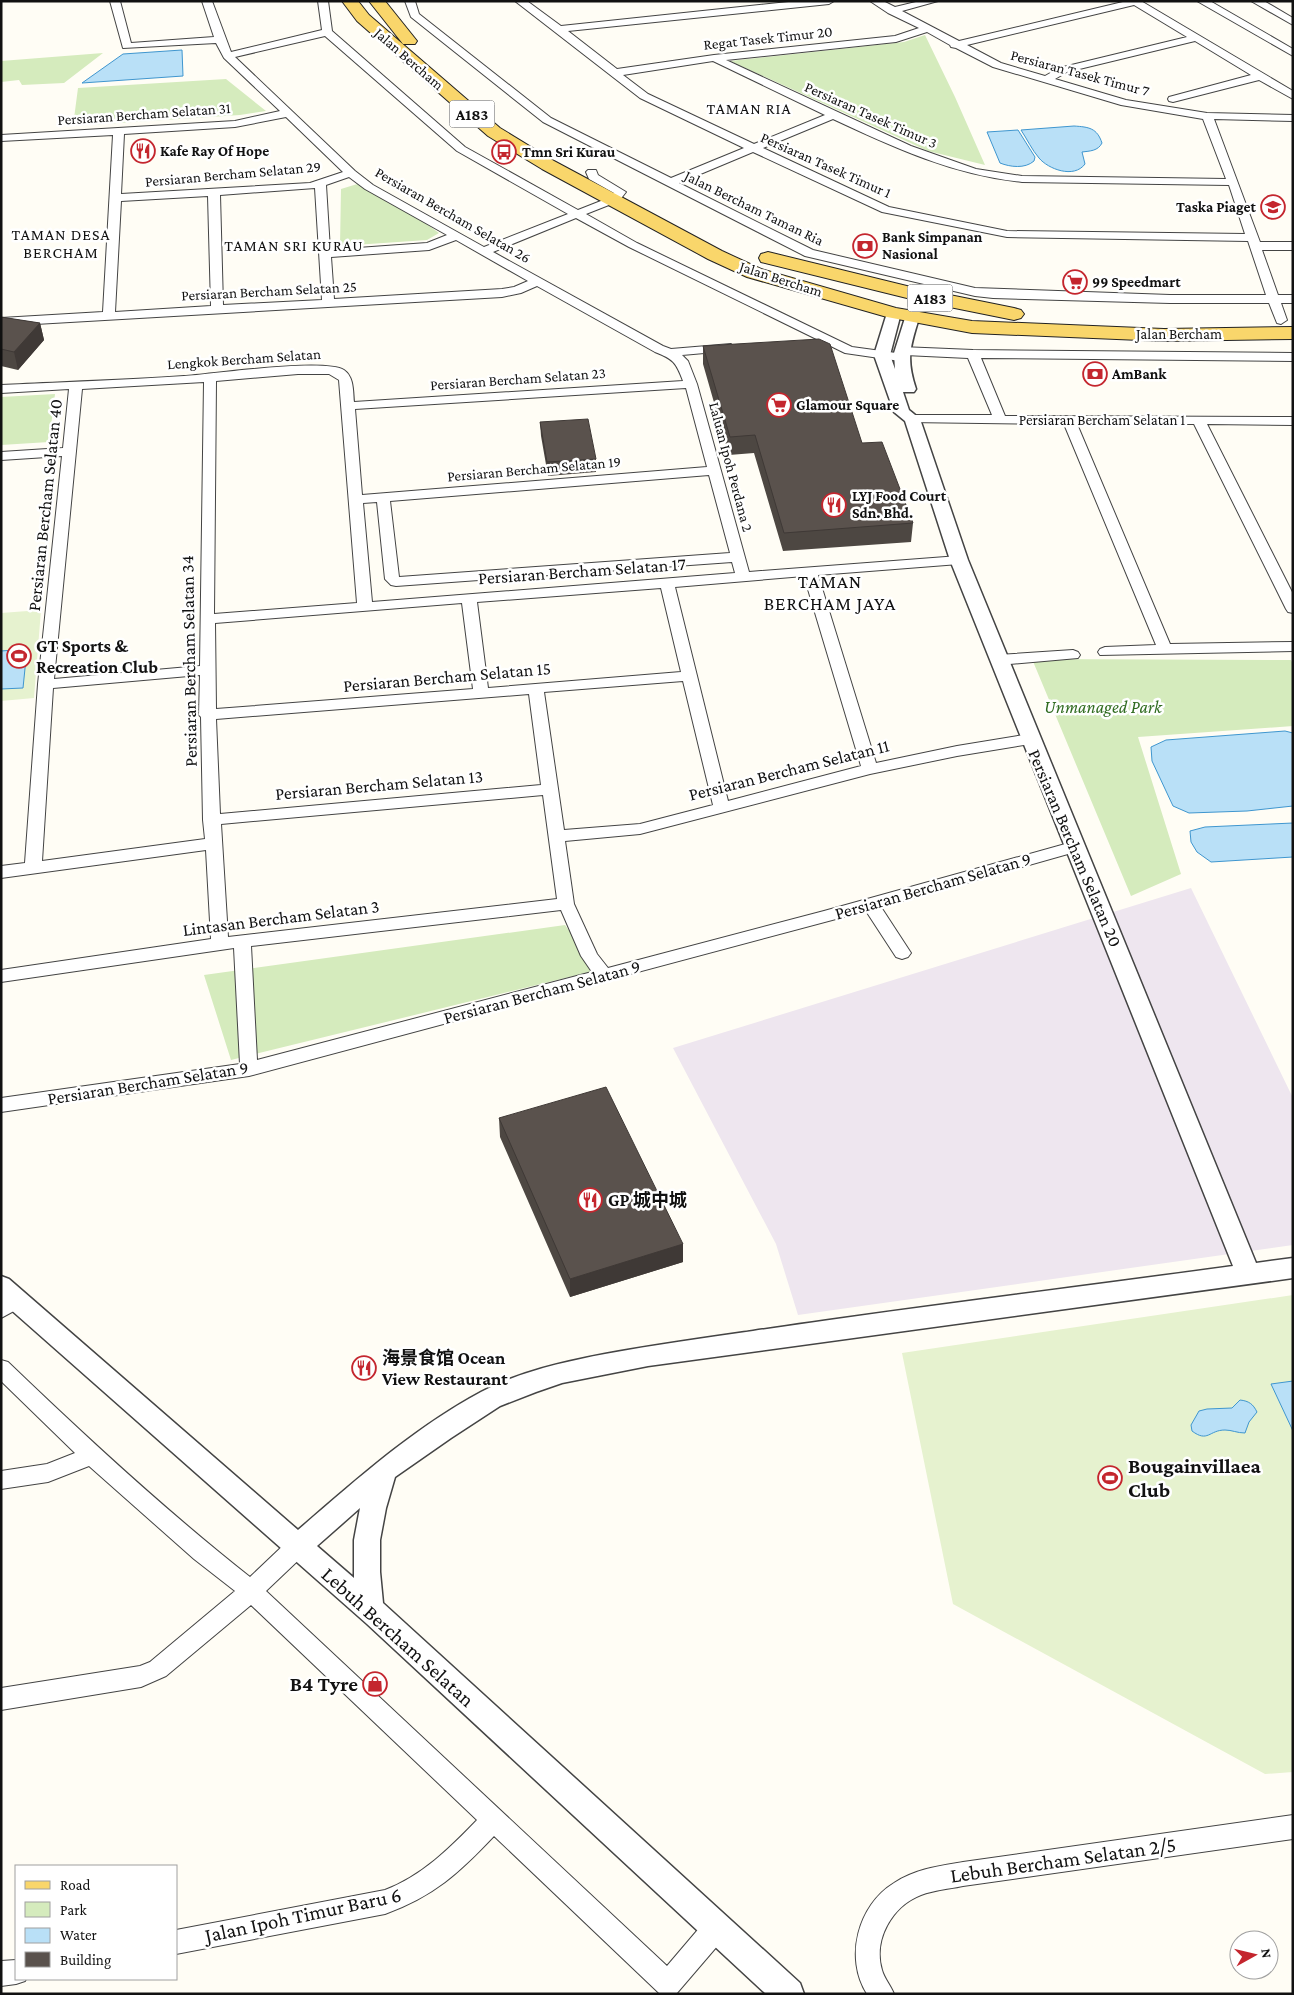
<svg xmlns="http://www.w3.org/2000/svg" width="1294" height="1995" font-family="'Crimson Pro','Noto Sans SC',serif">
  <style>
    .industrial { fill: #eee6ef }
    .green { fill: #d5ebbd }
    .pitch { fill: #e6f2cf }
    .water { fill: #b9e0f7; stroke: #3f96cf }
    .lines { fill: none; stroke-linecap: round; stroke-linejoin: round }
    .minor-casing { stroke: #444; stroke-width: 2 }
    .tertiary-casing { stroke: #444; stroke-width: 3 }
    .primary-casing { stroke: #222; stroke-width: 2 }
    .minor { fill: #fff; fill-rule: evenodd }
    .tertiary { fill: #fff; fill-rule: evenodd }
    .primary { fill: #f9d66b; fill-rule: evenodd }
    .wall { fill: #4d4742 }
    .shaded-wall { fill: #3f3936 }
    .building { fill: #5a524d; stroke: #3f3936 }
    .labels { text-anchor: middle; stroke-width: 5; stroke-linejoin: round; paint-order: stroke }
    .far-street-label { font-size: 15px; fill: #111; stroke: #fff }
    .far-poi-label { font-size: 15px; font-weight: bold; fill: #111; stroke: #fff; text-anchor: start }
    .far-neighbourhood-label { font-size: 16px; letter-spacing: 1px; fill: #111; stroke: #fff }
    .shield { fill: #fff; stroke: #585858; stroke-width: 1 }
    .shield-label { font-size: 16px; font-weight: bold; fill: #111 }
    .street-label { font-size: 18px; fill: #111; stroke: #fff }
    .poi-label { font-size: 18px; font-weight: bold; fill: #111; stroke: #fff; text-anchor: start }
    .park-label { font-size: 18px; font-style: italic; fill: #2f6b1f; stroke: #fff }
    .neighbourhood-label { font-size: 19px; letter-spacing: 1px; fill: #111; stroke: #fff }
    .near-poi-label { font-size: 21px; font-weight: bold; fill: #111; stroke: #fff; text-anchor: start }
    .near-street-label { font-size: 21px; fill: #111; stroke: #fff }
  </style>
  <rect width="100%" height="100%" fill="#fffdf5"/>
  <path class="industrial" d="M 1191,888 L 1293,1098 L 1293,1245 L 798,1315 L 776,1244 L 673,1048 Z"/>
  <path class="green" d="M 925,35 L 955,97 L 985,165 L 928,151 L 730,61 L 904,42 Z
    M 103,53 L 64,83 L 22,85 L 19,80 L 1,82 L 1,61 Z
    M 226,79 L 266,111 L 240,115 L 73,126 L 78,88 Z
    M 367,181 L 439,233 L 427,240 L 340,246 L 341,189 Z
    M 55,394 L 49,442 L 1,445 L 1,397 Z
    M 1032,659 L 1291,660 L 1293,664 L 1293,726 L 1138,737 L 1181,874 L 1131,896 Z
    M 565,925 L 598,970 L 231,1060 L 204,975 Z"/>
  <path class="pitch" d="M 41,610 L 34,698 L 1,701 L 1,613 Z
    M 1293,1295 L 1293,1772 L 1265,1774 L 953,1604 L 902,1353 Z"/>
  <path class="water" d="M 182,50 L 183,76 L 82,83 L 123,54 Z
    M 1074,126 C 1089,127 1097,128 1102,143 C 1098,151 1090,151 1082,152 L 1085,164 C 1074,179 1048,169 1039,158 C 1032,150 1027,139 1021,130 Z
    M 1018,130 L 1035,157 L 1034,161 C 1025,169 1010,167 1000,163 L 987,132 Z
    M 27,649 L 23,688 L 1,689 L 1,651 Z
    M 1285,731 L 1293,733 L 1293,806 L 1247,811 L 1189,813 L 1173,806 L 1152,761 L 1151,747 L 1166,740 Z
    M 1293,823 L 1293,857 L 1211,862 L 1197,852 L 1191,842 L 1190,831 L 1205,827 Z
    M 1293,1381 L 1293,1431 L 1271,1384 Z
    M 1240,1400 C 1249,1401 1253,1404 1257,1412 L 1249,1422 L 1245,1433 C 1237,1433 1232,1430 1225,1430 C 1209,1430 1208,1443 1192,1431 L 1191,1425 L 1199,1411 L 1207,1409 L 1232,1408 Z"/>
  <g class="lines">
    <g class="minor-casing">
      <path id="minor" d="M 110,1 L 120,1 L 131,43 L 214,37 L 202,1 L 212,1 L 231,52 L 322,30 L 318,1 L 328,1 L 332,31 L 465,147 L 578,210 L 611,197 L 614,193 L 589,179 L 586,172 L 588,170 L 596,170 L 598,175 L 626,192 L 619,201 L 586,214 L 637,243 L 852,347 L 896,353 L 897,348 L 901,347 L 973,350 L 1293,353 L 1293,361 L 981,358 L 1005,416 L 1293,417 L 1293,425 L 1207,424 L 1293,594 L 1293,613 L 1288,612 L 1286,609 L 1194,424 L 1077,424 L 1170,644 L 1293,642 L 1293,651 L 1100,655 L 1098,652 L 1100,649 L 1105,647 L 1156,645 L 1064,424 L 907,422 L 905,419 L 912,415 L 992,415 L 968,358 L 905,355 L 906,357 L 904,360 L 900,361 L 845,353 L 629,247 L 576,218 L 493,252 L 663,346 L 671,349 L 731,344 L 733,347 L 727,351 L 682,355 L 688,361 L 697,384 L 749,572 L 959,556 L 964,557 L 966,560 L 964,563 L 959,564 L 818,575 L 876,763 L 957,746 L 1030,734 L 1035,736 L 1038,739 L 1035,742 L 1030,744 L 957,756 L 870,774 L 640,834 L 565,841 L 574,904 L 597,954 L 608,968 L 824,911 L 1076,841 L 1082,842 L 1084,846 L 1082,850 L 881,907 L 911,953 L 908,957 L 902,959 L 896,957 L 866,911 L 249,1076 L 1,1112 L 1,1098 L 240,1064 L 234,948 L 1,982 L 1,970 L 211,939 L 206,850 L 1,878 L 1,866 L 25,863 L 38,684 L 62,456 L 1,460 L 1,452 L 63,448 L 69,389 L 1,393 L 1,385 C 62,382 123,380 184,376 C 214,374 323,358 344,370 C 354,377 353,391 354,402 L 683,381 C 676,362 673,359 655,352 L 537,286 L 521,293 L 502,297 L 1,326 L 1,318 L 103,312 L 113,135 L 1,141 L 1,135 L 235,121 L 280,111 L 224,58 L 216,43 L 123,48 ZM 325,36 L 457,151 L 568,214 L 484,247 L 373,185 L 355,171 L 235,57 ZM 286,117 L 343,172 L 310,183 L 121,194 L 124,134 L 235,127 ZM 349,177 L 365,189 L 447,235 L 427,243 L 330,250 L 326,185 ZM 315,188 L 322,300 L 223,305 L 220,195 ZM 208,196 L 211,306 L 115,312 L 121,201 ZM 456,240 L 528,281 L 514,287 L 502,289 L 334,299 L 331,257 L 429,250 ZM 298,374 L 329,374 L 339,380 L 357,603 L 214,614 L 216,381 ZM 204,382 L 200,666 L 54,679 L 82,389 ZM 686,388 L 707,467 L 362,495 L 355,409 ZM 709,475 L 730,553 L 399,577 L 390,501 ZM 377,502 L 385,579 L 391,585 L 396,586 L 732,562 L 735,573 L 372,602 L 363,503 ZM 804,576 L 861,766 L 728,801 L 675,587 ZM 661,588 L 681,672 L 488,688 L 477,602 ZM 462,603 L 473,689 L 216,709 L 215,623 ZM 200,675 L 199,715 L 201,717 L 203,820 L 205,839 L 42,861 L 53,688 ZM 683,681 L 713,805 L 640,824 L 564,830 L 544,692 ZM 529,694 L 541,785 L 220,814 L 216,719 ZM 543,795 L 557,899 L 228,937 L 221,824 ZM 561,910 L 581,956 L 592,972 L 257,1060 L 251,946 Z
        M 405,1 L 415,1 L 419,14 L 551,118 L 671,178 L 744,148 L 640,98 L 515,1 L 527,1 L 561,26 L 798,1 L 834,1 L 829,4 L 568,31 L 617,69 L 714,55 L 895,36 L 919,28 L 888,13 L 870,1 L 883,1 L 895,7 L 920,1 L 938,1 L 902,11 L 959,41 L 1127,1 L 1141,1 L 1293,91 L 1293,99 L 1259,80 L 1173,102 L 1169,101 L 1168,99 L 1169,97 L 1251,75 L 1195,41 L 1067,72 L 1055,79 L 1126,100 L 1207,113 L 1293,115 L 1293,121 L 1214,119 L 1260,242 L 1293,242 L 1293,250 L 1262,250 L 1278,295 L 1293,295 L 1293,303 L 1281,303 L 1287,320 L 1281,324 L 1277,323 L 1269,303 L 1170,303 L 993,298 L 975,296 L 805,256 L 543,122 L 411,17 ZM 1134,5 L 1187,37 L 1059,68 L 1045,76 L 1001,63 L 967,45 ZM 927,32 L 950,45 L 951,47 L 956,48 L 993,67 L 1121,105 L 1203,119 L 1226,179 L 1022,176 L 976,169 L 911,146 L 726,60 L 896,42 ZM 713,61 L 825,115 L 754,144 L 648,94 L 623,75 ZM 833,119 C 895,148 954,175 1022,182 L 1229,185 L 1245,234 L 1007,231 L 889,207 L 763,148 ZM 753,152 L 882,212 L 1007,237 L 1248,241 L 1266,295 L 1170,295 L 975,288 L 813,250 L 679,183 Z
        M 1197,1 L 1210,1 L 1293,49 L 1293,56 Z
        M 1251,1 L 1264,1 L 1293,18 L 1293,25 Z
        M 1073,650 L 1078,652 L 1080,655 L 1078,658 L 998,665 L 993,663 L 991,660 L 993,657 L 998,655 Z
        M 16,1292 L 23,1294 L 26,1300 L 23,1306 L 1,1318 L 1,1299 Z
        M 1,1360 L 8,1362 C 86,1437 165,1510 250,1577 L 290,1539 L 298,1536 L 306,1539 L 309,1546 L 306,1553 L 266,1591 L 667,1966 L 707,1919 L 716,1916 L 725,1919 L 728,1928 L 725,1937 L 677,1993 L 659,1993 L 494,1836 C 459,1873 434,1896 385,1914 L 176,1954 L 176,1930 L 385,1890 C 422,1876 450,1848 477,1820 L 251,1605 L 166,1676 L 141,1687 L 1,1710 L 1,1688 L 140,1666 L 150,1662 L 235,1591 L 194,1559 L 89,1466 L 48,1482 L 1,1489 L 1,1471 L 47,1464 L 75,1453 L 1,1381 Z
        M 1293,1815 L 1293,1839 L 963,1886 C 949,1889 934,1890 921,1895 C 892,1906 873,1940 882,1970 C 884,1978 891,1986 894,1994 L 867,1994 C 844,1958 858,1905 894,1883 C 915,1869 939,1866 963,1862 Z
        M 16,1960 L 16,1979 L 26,1979 L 25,1981 L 16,1984 L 1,1986 L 1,1961 Z"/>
    </g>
    <g class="tertiary-casing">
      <path id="tertiary" d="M 894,309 L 899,310 L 901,313 L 890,355 L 895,369 L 894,353 L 905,318 L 907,315 L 917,315 L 919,318 C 910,347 906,359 916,389 L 914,392 L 903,392 L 909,410 L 920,419 L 968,560 L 1256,1263 L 1293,1258 L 1293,1278 L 648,1366 L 562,1383 L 536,1392 L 500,1406 L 451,1438 L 395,1477 L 386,1508 L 380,1540 L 380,1572 L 383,1603 L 800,1983 L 804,1994 L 766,1994 L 367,1624 L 1,1301 L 1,1276 L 9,1279 L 298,1530 C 356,1480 414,1428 481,1392 C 519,1372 563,1362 605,1354 C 654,1345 704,1338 753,1331 C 913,1307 1073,1288 1233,1266 L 950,560 L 905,421 L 894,412 L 874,355 L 887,313 L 889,310 ZM 360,1508 L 354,1540 L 354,1578 L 317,1546 Z"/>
    </g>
    <g class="primary-casing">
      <path id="primary" d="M 342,1 L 358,1 L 369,15 L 500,128 L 554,161 L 722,251 L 761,269 L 896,308 L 972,321 L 1164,329 L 1293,327 L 1293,339 L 1164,341 L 972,333 L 887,317 L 747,277 L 708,259 L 542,169 L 488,136 L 357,21 Z
        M 369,1 L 385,1 L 417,41 L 415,44 L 403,44 Z
        M 768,252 L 915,288 L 1014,308 L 1021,310 L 1024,314 L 1021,318 L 1014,320 L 915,300 L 761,262 L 759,258 L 761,254 Z"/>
    </g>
    <use href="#minor" class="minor"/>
    <use href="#tertiary" class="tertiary"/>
    <use href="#primary" class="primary"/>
  </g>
  <path class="wall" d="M 1,317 L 40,323 L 44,340 L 18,370 L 1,366 Z
    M 703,346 L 862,443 L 913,523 L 911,542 L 783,551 L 754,453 L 729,455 L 703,364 Z
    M 540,422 L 596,459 L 596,472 L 548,476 L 541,436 Z
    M 499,1118 L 683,1244 L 683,1262 L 570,1297 L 500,1137 Z"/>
  <path class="shaded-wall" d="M 40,323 L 44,340 L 18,370 L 14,352 Z
    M 683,1244 L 683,1262 L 570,1297 L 570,1279 Z"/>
  <path class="building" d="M 1,317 L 40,323 L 14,352 L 1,349 Z
    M 819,339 L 830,344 L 862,443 L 882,442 L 913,523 L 784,533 L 755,435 L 730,437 L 703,346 Z
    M 588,419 L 596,459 L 547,462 L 540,422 Z
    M 606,1087 L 683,1244 L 570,1279 L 499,1118 Z"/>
  <defs>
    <g id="restaurant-ring" transform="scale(1.25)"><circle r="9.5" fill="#fff" stroke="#c4262e" stroke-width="1.5"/><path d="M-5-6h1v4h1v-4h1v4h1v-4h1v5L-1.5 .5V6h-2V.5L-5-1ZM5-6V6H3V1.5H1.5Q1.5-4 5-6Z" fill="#c4262e"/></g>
    <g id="bus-ring" transform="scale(1.25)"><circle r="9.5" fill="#fff" stroke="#c4262e" stroke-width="1.5"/><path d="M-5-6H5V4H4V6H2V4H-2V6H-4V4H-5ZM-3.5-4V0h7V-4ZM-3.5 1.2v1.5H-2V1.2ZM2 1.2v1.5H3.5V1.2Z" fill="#c4262e"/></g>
    <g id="school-ring" transform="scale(1.25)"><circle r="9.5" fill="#fff" stroke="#c4262e" stroke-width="1.5"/><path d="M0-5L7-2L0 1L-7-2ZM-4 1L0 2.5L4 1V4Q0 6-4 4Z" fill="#c4262e"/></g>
    <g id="bank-ring" transform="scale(1.25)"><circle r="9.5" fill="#fff" stroke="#c4262e" stroke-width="1.5"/><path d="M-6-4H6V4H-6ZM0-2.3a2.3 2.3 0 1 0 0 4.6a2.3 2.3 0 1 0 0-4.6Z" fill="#c4262e"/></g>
    <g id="supermarket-ring" transform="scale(1.25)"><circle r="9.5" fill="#fff" stroke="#c4262e" stroke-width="1.5"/><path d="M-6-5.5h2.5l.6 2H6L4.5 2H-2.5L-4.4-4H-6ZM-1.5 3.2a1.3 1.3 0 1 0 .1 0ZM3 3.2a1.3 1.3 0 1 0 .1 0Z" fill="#c4262e"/></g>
    <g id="stadium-ring" transform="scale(1.25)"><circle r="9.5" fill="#fff" stroke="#c4262e" stroke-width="1.5"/><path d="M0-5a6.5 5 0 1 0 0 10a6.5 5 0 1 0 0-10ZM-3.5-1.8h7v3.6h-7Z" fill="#c4262e"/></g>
    <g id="shop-ring" transform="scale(1.25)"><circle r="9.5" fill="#fff" stroke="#c4262e" stroke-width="1.5"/><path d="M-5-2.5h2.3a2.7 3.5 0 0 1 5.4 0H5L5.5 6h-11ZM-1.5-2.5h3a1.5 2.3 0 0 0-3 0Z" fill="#c4262e"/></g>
  </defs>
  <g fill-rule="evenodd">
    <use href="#restaurant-ring" x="143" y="151"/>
    <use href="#bus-ring" x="504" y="152"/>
    <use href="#school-ring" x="1273" y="207"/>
    <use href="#bank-ring" x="865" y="246"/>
    <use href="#supermarket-ring" x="1075" y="282"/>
    <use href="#bank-ring" x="1095" y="374"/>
    <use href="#supermarket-ring" x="779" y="405"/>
    <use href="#restaurant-ring" x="834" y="505"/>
    <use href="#stadium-ring" x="19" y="656"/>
    <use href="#restaurant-ring" x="590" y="1200"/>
    <use href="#restaurant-ring" x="364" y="1368"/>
    <use href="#stadium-ring" x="1110" y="1478"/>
    <use href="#shop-ring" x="375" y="1684"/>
  </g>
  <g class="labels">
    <g class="far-street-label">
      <text transform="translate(768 38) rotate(-6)" y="5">Regat Tasek Timur 20</text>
      <text transform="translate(409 59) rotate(41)" y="5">Jalan Bercham</text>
      <text transform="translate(1080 73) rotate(15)" y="5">Persiaran Tasek Timur 7</text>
      <text transform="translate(144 114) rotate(-4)" y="5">Persiaran Bercham Selatan 31</text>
      <text transform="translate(871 115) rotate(24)" y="5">Persiaran Tasek Timur 3</text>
      <text transform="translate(826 165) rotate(24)" y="5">Persiaran Tasek Timur 1</text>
      <text transform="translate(233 174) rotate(-5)" y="5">Persiaran Bercham Selatan 29</text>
      <text transform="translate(754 208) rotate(26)" y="5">Jalan Bercham Taman Ria</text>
      <text transform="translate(453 215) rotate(30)" y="5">Persiaran Bercham Selatan 26</text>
      <text transform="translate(781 279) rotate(18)" y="5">Jalan Bercham</text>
      <text transform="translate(269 291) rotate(-3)" y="5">Persiaran Bercham Selatan 25</text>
      <text x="1179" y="339">Jalan Bercham</text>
      <text transform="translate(244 359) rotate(-4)" y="5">Lengkok Bercham Selatan</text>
      <text transform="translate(518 379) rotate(-4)" y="5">Persiaran Bercham Selatan 23</text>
      <text x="1102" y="425">Persiaran Bercham Selatan 1</text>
      <text transform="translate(731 467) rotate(75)" y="5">Laluan Ipoh Perdana 2</text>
      <text transform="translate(534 469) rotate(-5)" y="5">Persiaran Bercham Selatan 19</text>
    </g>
    <g class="far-poi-label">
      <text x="160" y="156">Kafe Ray Of Hope</text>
      <text x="522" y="157">Tmn Sri Kurau</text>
      <text x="1256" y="212" text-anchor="end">Taska Piaget</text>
      <text x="882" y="242">Bank Simpanan<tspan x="882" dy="17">Nasional</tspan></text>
      <text x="1092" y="287">99 Speedmart</text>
      <text x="1112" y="379">AmBank</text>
      <text x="796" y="410">Glamour Square</text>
      <text x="852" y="501">LYJ Food Court<tspan x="852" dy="17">Sdn. Bhd.</tspan></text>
    </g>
    <g class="far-neighbourhood-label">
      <text x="749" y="114">TAMAN RIA</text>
      <text x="61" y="240">TAMAN DESA<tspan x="61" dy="18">BERCHAM</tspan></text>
      <text x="294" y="251">TAMAN SRI KURAU</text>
    </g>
    <g class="shield">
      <rect x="449.5" y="100.5" width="45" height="27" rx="4"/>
      <rect x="907.5" y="284.5" width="45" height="27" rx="4"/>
    </g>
    <g class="shield-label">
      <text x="472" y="120">A183</text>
      <text x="930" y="304">A183</text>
    </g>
    <g class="street-label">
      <text transform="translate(45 505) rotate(-84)" y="6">Persiaran Bercham Selatan 40</text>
      <text transform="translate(582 571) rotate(-4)" y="6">Persiaran Bercham Selatan 17</text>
      <text transform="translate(189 661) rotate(-91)" y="6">Persiaran Bercham Selatan 34</text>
      <text transform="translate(447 677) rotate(-5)" y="6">Persiaran Bercham Selatan 15</text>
      <text transform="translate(789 770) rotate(-14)" y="6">Persiaran Bercham Selatan 11</text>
      <text transform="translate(379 785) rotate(-5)" y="6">Persiaran Bercham Selatan 13</text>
      <text transform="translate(1075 848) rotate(67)" y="6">Persiaran Bercham Selatan 20</text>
      <text transform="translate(933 886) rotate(-16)" y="6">Persiaran Bercham Selatan 9</text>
      <text transform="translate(281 918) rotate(-7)" y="6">Lintasan Bercham Selatan 3</text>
      <text transform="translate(542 992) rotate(-15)" y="6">Persiaran Bercham Selatan 9</text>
      <text transform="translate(148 1083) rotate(-9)" y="6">Persiaran Bercham Selatan 9</text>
    </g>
    <g class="poi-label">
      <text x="36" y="652">GT Sports &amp;<tspan x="36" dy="21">Recreation Club</tspan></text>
      <text x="608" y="1206">GP 城中城</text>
      <text x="382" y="1364">海景食馆 Ocean<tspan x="382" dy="21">View Restaurant</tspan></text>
    </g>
    <g class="park-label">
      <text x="1103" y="713">Unmanaged Park</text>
    </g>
    <g class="neighbourhood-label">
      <text x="830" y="588">TAMAN<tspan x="830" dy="22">BERCHAM JAYA</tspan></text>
    </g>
    <g class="near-poi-label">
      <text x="1128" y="1473">Bougainvillaea<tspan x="1128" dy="24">Club</tspan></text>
      <text x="358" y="1691" text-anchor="end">B4 Tyre</text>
    </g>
    <g class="near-street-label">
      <text transform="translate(398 1637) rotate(42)" y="7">Lebuh Bercham Selatan</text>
      <text transform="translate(1063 1860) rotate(-8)" y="7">Lebuh Bercham Selatan 2/5</text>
      <text transform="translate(303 1915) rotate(-12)" y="7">Jalan Ipoh Timur Baru 6</text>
    </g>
  </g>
  <rect width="1294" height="1995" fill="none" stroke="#111111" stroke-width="5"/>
  <rect x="15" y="1865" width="162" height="115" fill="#ffffff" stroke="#a0a0a0"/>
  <rect x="25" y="1881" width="25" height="8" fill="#f9d66b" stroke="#a0a0a0"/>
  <text x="60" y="1890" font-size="15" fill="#111111">Road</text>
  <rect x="25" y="1902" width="25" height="15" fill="#d5ebbd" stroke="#a0a0a0"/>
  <text x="60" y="1915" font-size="15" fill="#111111">Park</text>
  <rect x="25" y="1928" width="25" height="15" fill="#b9e0f7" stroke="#a0a0a0"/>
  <text x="60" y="1940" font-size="15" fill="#111111">Water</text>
  <rect x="25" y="1952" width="25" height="15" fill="#5a524d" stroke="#a0a0a0"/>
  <text x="60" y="1965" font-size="15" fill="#111111">Building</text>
  <g transform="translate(1254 1955) rotate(82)"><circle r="24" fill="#ffffff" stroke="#a0a0a0"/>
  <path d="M0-4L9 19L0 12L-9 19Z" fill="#c4262e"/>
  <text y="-8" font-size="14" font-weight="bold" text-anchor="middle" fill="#111111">N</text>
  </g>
</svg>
